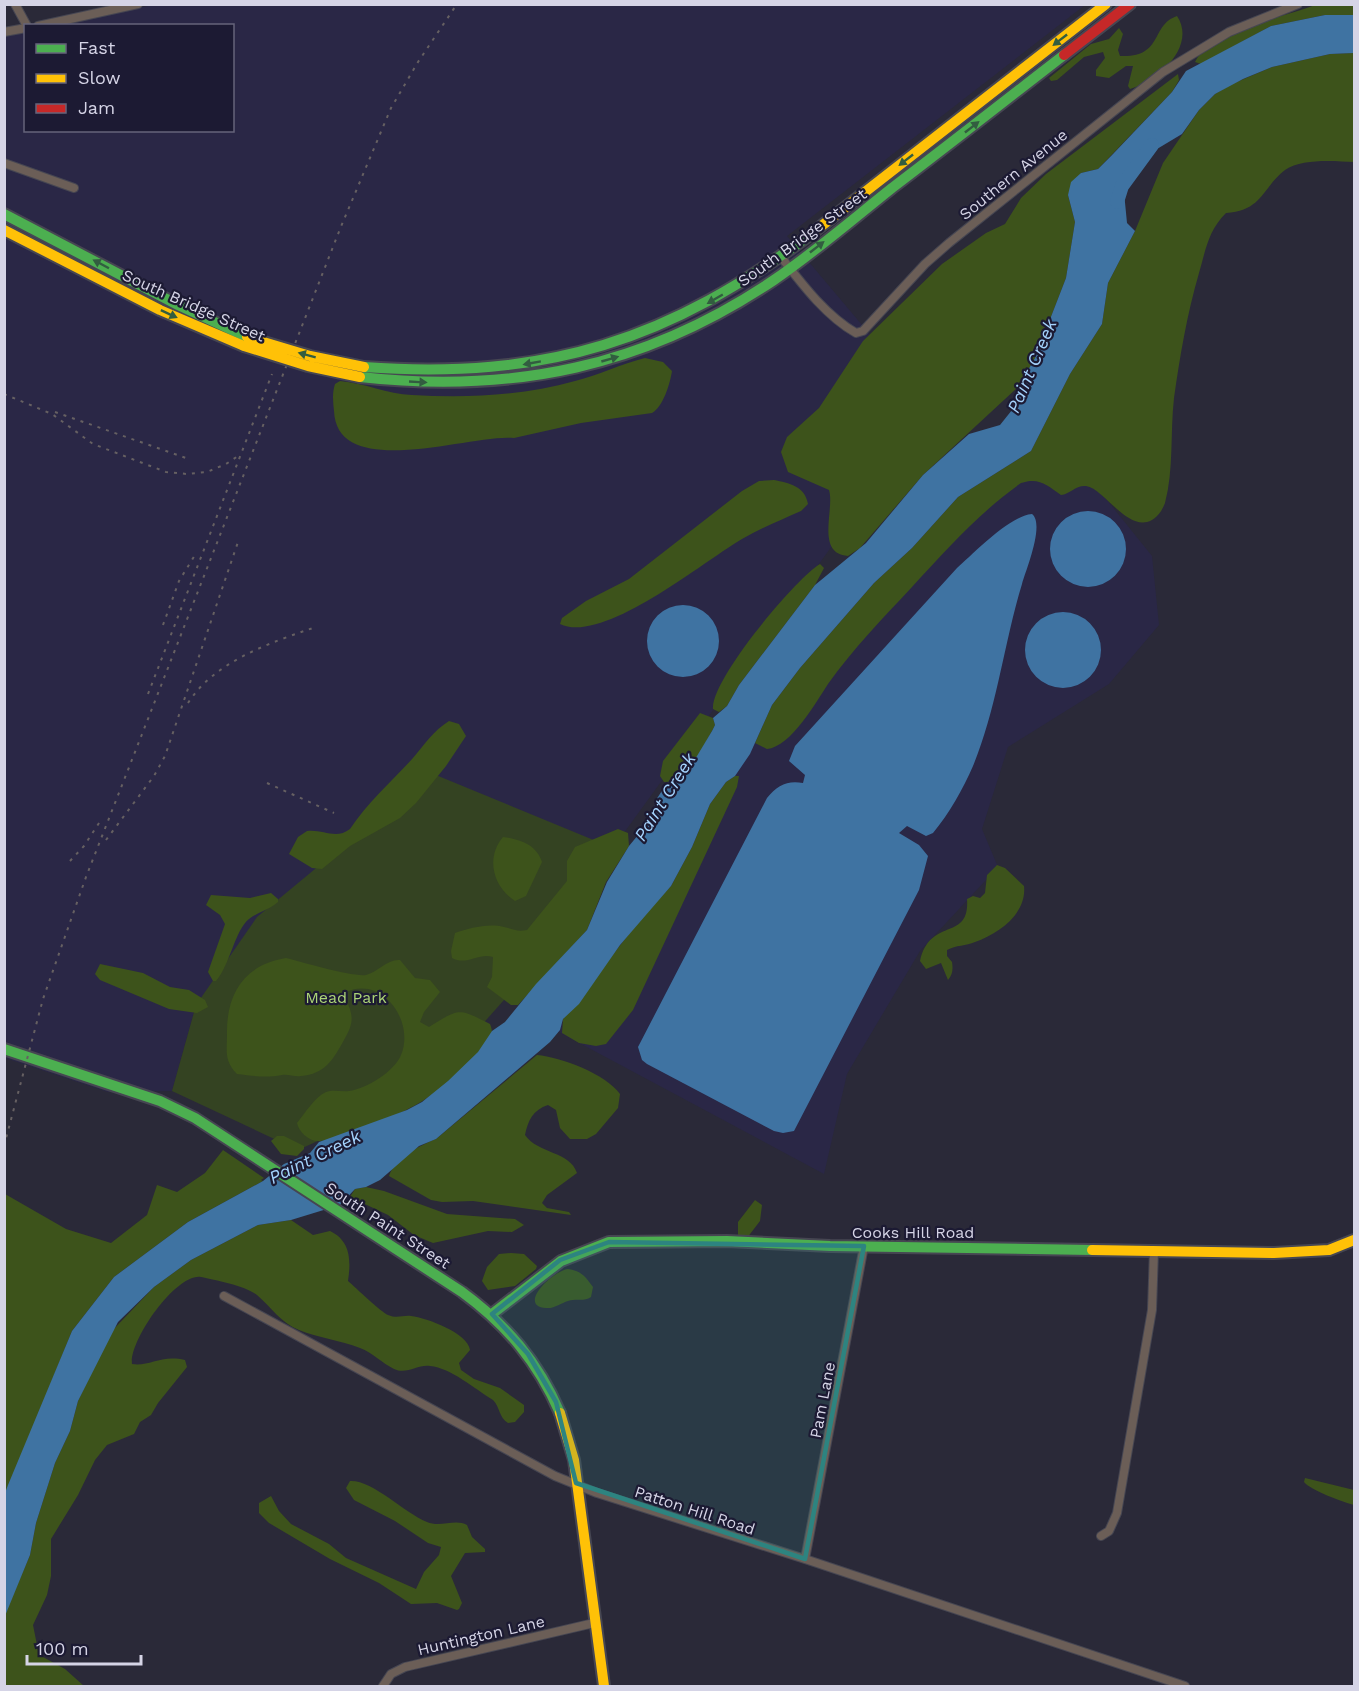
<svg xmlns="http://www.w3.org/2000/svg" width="1359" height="1691" font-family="'Work Sans',sans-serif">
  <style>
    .built { fill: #2a2746 }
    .green { fill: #344322 }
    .forest { fill: #3d531b }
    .water { fill: #3f73a2 }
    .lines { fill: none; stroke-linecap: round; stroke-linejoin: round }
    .river { stroke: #3f73a2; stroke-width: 14 }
    .street-casing { stroke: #464652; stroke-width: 10 }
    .fast-casing { stroke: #464652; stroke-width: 14 }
    .slow-casing { stroke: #464652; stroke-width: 14 }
    .jam-casing { stroke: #464652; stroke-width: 14 }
    .street { stroke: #6b5e57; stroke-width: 8 }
    .fast { stroke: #4caf50; stroke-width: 10 }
    .slow { stroke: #ffc107; stroke-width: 10 }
    .jam { stroke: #c62828; stroke-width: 10 }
    .rail { stroke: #666062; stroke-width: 2; stroke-dasharray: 3 6; stroke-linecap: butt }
    .slow-bridge-casing { stroke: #464652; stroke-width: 14; stroke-linecap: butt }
    .slow-bridge { stroke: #ffc107; stroke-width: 10 }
    .oneway { fill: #325d40 }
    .marked { fill: #2d8480; fill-opacity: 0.2; stroke: #2d8480; stroke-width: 4.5; stroke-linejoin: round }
    .labels { text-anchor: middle; stroke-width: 4.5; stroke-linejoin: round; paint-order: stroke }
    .street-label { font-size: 16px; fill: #d5d4e6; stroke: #1c1a33 }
    .park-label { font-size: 16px; fill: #acd477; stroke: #1c1a33 }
    .water-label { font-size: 18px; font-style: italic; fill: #a4d2fc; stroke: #1c1a33 }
  </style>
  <rect width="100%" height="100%" fill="#2a2938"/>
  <path class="built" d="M 158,4 L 1085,5 L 787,236 L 932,408 L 613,848 L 196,1005 L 172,1091 L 108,1092 L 5,1058 L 5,35 L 25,31 L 26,130 L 232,130 L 232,26 L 52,25 Z
    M 1038,456 L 1098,489 L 1152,556 L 1159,625 L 1109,684 L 1008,747 L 982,829 L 998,867 L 920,951 L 847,1074 L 824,1174 L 557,1031 L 712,793 L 850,623 Z"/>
  <path class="green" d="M 431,773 L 613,848 L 556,942 L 419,1095 L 298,1150 L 172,1091 L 196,1005 L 257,917 Z"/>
  <path class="forest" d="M 1315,5 L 1354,5 L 1354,15 L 1325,15 L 1271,26 L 1201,64 L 1195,62 C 1213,27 1282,19 1315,5 Z
    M 1177,16 C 1197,46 1158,82 1130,89 L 1128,86 L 1133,66 L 1126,66 L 1109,78 L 1096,76 L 1096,70 L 1105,58 L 1103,52 L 1084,57 L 1057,80 L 1051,81 L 1049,78 L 1091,44 L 1109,39 L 1119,28 L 1123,34 L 1118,50 L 1120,56 C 1164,58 1150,25 1177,16 Z
    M 1354,53 L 1354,162 C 1335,161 1302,158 1285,170 C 1261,189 1263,210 1226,213 C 1208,231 1206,249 1199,273 C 1187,314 1180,356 1174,398 C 1170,433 1174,469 1165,503 C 1162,511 1156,520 1147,522 C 1124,527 1103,488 1086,486 C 1076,485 1070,494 1061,495 C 1047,485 1039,477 1021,483 C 980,512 946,550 912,587 C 883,618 853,649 828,684 C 816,702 791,747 767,749 L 755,743 L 772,705 L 800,668 L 874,583 L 912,548 L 958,497 L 1031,451 L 1070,374 L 1102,324 L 1108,283 L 1135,231 L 1163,163 L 1199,110 L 1215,94 L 1232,84 L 1272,67 L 1330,54 Z
    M 1178,74 L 1179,80 L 1172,92 L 1098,169 L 1081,173 L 1068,195 L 1075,222 L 1066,278 L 1035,358 L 1019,386 L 923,475 L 860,548 L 848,556 C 815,554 835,509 829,490 L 788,472 L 781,452 L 787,437 L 819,408 L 863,341 L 942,264 L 986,233 L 1005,224 L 1021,198 L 1046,174 Z
    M 645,358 L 663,362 L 672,371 C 670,384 663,407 652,413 L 581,423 L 514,438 C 473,433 337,483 334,411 C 333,402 332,393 335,384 L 340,381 C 365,383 387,394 412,395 C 467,398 522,396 575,381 C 599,375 621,364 645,358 Z
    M 774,480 C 789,483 805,486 808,504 L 801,511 C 781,520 761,528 742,539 C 704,561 603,645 560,624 L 562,618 L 586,601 L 629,579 L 742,491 L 759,481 Z
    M 820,564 L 824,568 L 815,585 L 739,685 L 727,706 L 719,712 L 713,709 C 710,681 794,580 820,564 Z
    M 700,713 L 713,718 L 715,725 L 712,731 C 702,748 688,784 664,782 L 660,776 L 663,761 Z
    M 449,721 L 459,724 L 466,736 L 446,766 L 416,803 L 400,818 L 350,846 L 322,869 L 312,868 L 289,854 L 298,837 L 307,831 C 323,829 336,840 350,829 C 368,802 392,781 413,758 C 425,744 433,731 449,721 Z
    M 735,776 L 739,776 L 737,787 L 633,1010 L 606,1044 L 596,1046 L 579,1043 L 562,1033 L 563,1019 L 642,917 L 671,886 L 692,847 L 710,804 L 726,782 Z
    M 618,829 L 628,833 L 629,846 L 606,882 L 587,930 L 518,1005 L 511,1005 L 487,987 L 492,977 L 493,957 C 479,952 467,966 452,958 L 451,951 L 455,933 C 470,928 488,923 504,927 C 513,929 517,932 527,930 L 567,881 L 567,861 L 575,847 Z
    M 503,837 C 520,839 537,845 542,862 L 526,896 L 515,901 C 492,886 486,857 503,837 Z
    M 997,865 L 1005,868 L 1024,886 C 1027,914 999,933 975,942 C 966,946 956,945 947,950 L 947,956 L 952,962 C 953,969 953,974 948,980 L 941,963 L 926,969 L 920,961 C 930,916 970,942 967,899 L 973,896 L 980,898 L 985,893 L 987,875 Z
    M 271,893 L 278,899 L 278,902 C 269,910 258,912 249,919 C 235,930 230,965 216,981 L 213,981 L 208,972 L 225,924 L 220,915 L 206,905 L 211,895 L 250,898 Z
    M 286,958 C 302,962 352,977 366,975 C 378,972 387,959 400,960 L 415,978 L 430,980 L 440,992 L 424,1012 L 420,1022 L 429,1027 C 460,1008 458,1008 490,1024 C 492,1029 493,1033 490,1037 C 479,1058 439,1092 419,1103 C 399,1115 342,1140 320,1141 C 309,1142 299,1132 297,1123 C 305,1113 315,1097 326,1092 C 333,1089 341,1092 349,1091 C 366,1089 395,1071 401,1055 C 415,1022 383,975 346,992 L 345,998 C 354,1015 354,1023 344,1040 C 333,1060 325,1074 301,1076 C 295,1077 288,1074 282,1075 C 266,1078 254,1076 237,1074 C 224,1060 227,1052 227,1035 C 226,995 243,965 286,958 Z
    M 100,964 L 143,973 L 170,987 L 189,990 L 205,1000 L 208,1007 L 197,1013 L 169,1009 L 100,980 L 95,974 Z
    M 537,1055 C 561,1057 606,1074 620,1094 L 618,1108 L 596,1134 L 587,1139 L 570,1139 L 560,1128 L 556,1110 L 548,1105 C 533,1110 528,1120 525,1135 C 538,1154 570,1151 577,1173 L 547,1195 L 542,1203 L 547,1208 L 569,1212 L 571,1215 L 473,1201 L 442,1202 L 431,1200 L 389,1176 C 395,1158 419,1146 436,1139 Z
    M 277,1136 L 284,1136 L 304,1146 L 304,1149 L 297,1156 L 281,1154 L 271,1141 Z
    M 223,1150 L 264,1178 L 261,1180 L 263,1181 L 188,1222 L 114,1277 L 72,1331 L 5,1496 L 5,1194 L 66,1229 L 111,1243 L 147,1215 L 157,1185 L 177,1192 L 205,1173 Z
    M 366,1187 L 384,1191 L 447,1214 L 515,1219 L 524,1225 L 512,1232 L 488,1231 L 433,1243 L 414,1235 L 388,1215 L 350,1197 L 355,1189 Z
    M 755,1200 L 762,1205 L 760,1221 L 747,1238 L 738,1237 L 738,1222 Z
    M 291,1220 L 313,1235 L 330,1231 C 351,1241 351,1261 348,1281 C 356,1288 381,1312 388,1315 C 397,1319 403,1315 411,1316 C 427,1318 468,1333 470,1350 L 459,1363 L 461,1370 L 474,1379 L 500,1388 L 524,1405 L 524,1412 L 515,1422 L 508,1423 C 499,1418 500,1407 493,1400 C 475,1389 451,1368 430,1366 C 418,1364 407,1375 394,1369 C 382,1363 373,1353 360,1348 C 340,1340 318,1338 299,1330 C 281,1323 271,1307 257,1295 C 246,1286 215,1280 201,1277 C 176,1273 129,1341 132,1364 C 149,1367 161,1354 185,1360 L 187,1367 L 158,1403 L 151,1415 L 140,1422 L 134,1434 L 107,1445 L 95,1460 L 78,1495 L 51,1539 L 51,1576 L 47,1595 L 33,1625 L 37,1645 L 43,1657 L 65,1669 L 84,1686 L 5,1686 L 4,1616 L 30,1555 L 36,1523 L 55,1463 L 70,1431 L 78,1401 L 111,1332 L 154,1287 L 191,1260 L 258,1225 Z
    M 511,1253 L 524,1254 L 537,1266 L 536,1269 L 515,1286 L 488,1290 L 482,1281 L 487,1267 L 499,1254 Z
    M 568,1269 C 581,1271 585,1276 593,1287 L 591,1297 C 584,1302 577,1298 568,1301 C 561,1303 554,1309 546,1308 C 517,1306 552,1271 568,1269 Z
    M 1305,1478 L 1354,1490 L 1354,1505 C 1343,1502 1310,1490 1304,1482 Z
    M 350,1481 C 373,1480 403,1512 427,1522 C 441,1528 455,1518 467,1525 L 472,1537 L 485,1549 L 485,1552 L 465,1553 L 451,1576 L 462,1603 L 459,1609 L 457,1610 L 437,1603 L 411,1604 L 379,1583 L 330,1559 L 269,1523 L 259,1513 L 259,1503 L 271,1496 L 279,1511 L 291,1524 L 329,1544 L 346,1558 L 416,1589 L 424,1572 L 439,1555 L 441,1547 L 428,1543 L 395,1521 L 354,1500 L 346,1488 Z"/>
  <path class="water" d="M 1325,15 L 1354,15 L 1354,53 L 1330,54 L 1272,67 L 1243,79 L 1215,94 L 1199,110 L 1182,134 L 1137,161 L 1123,182 L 1127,223 L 1135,231 L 1108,283 L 1102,324 L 1070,374 L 1031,451 L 958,497 L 912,548 L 874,583 L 800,668 L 772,705 L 750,754 L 735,776 L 726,782 L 710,804 L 692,847 L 671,886 L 620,945 L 579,1004 L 563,1019 L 560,1030 L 550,1042 L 436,1139 L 419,1146 L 380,1180 L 366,1187 L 355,1189 L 340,1205 L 291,1220 L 258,1225 L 191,1260 L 154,1287 L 118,1322 L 78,1401 L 70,1431 L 55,1463 L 36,1523 L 30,1555 L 5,1616 L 4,1496 L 8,1485 L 72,1331 L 114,1277 L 188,1222 L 263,1181 L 284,1164 L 310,1153 L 319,1142 L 407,1110 L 422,1102 L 448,1081 L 478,1052 L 492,1031 L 505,1022 L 536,984 L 587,930 L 607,882 L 629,846 L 652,818 L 656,800 L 667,783 L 681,776 L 691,766 L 712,731 L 715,725 L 713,718 L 727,706 L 739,685 L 815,585 L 866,543 L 923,475 L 969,434 L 1000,425 L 1016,405 L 1019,386 L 1035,358 L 1066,278 L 1075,222 L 1068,195 L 1071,182 L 1081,173 L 1098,169 L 1113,154 L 1172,92 L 1186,71 L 1271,26 Z
    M1050 549a38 38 0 1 1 76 0a38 38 0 1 1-76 0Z
    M 1032,514 C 1045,524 1026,570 1022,584 C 1004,643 997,708 973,766 C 963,789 949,814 933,833 L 926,836 L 907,826 L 899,833 L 919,845 L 928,856 L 919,890 L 794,1131 L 783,1133 L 774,1131 L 647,1064 L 642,1060 L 638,1047 L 767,798 C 777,785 788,780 803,783 L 805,775 L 789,761 L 795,746 L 957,568 C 974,553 1009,516 1032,514 Z
    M647 641a36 36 0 1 1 72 0a36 36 0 1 1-72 0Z
    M1025 650a38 38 0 1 1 76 0a38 38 0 1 1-76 0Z"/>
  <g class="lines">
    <path class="river" d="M 1117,202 L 1122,186 L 1152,145"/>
    <g class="street-casing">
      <path id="street" d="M 15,4 L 27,26
        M 38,26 L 138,4
        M 4,32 L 26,28
        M 4,163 L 74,188
        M 781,257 C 802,284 826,316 856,333 L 863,331 L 925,264 L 949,243 L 1163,72 L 1229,32 L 1298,4
        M 224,1296 L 555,1476 L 597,1493 L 805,1559 L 1185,1686
        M 1101,1536 L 1109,1531 L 1117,1513 L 1152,1310 L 1154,1250
        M 805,1559 L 864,1246
        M 383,1686 L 391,1674 L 405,1667 L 594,1623"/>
    </g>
    <g class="fast-casing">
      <path id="fast" d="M 4,214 L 178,305 L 247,337
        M 364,367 C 547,380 669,341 815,231
        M 360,377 C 513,394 645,367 774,280 C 815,252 853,219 892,188 C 950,144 1007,99 1064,55
        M 4,1049 L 160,1101 L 195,1118 L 462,1292 C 507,1325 538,1362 560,1413
        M 492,1314 L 561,1261 L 609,1242 L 727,1241 L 830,1246 L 1092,1250"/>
    </g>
    <g class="slow-casing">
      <path id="slow" d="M 4,230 L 160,310 L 244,346
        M 815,231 L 1106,4
        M 1092,1250 L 1274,1253 L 1329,1250 L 1354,1240
        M 560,1413 L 574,1460 L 604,1686"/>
    </g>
    <g class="jam-casing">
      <path id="jam" d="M 1064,55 L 1130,4"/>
    </g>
    <use href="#street" class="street"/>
    <use href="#fast" class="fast"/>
    <use href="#slow" class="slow"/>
    <use href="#jam" class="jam"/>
    <path class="rail" d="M 4,394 L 52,414 L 93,444 L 166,472 L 187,474 L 207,472 L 226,464 L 241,454
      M 55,412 L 186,458
      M 163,625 L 179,581 L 195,555
      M 148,694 L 272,374
      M 188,703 C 214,662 269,643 313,628
      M 267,783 L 334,813
      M 106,840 L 154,776 L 165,756 L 238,542
      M 70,861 L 84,846 L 101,820
      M 4,1146 L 43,999 L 86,877 L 340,229 L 391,108 L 418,62 L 457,4"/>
    <g class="slow-bridge-casing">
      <path id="slow-bridge" d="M 247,337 L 310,356 L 364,367
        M 244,346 L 308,366 L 360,377"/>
    </g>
    <use href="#slow-bridge" class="slow-bridge"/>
  </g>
  <defs><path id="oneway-solid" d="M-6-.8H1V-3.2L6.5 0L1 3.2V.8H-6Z" transform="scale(1.5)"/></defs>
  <g class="oneway">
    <use href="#oneway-solid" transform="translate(1060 40) rotate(142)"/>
    <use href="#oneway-solid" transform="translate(972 127) rotate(-38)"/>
    <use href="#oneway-solid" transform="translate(906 160) rotate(142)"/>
    <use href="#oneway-solid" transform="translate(817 247) rotate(-38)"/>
    <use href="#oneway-solid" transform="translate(101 264) rotate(-152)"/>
    <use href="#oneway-solid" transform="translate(715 299) rotate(150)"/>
    <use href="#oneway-solid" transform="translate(169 314) rotate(25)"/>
    <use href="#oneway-solid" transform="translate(307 355) rotate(-165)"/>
    <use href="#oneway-solid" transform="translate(610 359) rotate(-16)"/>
    <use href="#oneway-solid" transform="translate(532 363) rotate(170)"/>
    <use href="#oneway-solid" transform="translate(418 382) rotate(3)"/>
  </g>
  <path class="marked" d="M 609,1242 L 864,1246 L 805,1559 L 576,1483 L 556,1402 L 528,1354 L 492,1314 L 560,1260 Z"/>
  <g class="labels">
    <g class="street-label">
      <text transform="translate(1013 174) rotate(-39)" y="6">Southern Avenue</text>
      <text transform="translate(802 237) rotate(-36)" y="6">South Bridge Street</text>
      <text transform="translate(194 305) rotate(24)" y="6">South Bridge Street</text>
      <text transform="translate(388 1225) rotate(33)" y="6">South Paint Street</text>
      <text x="913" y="1238">Cooks Hill Road</text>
      <text transform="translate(822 1400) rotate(-79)" y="6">Pam Lane</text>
      <text transform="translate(695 1510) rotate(18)" y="6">Patton Hill Road</text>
      <text transform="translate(481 1635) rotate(-13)" y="6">Huntington Lane</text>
    </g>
    <g class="park-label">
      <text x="346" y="1003">Mead Park</text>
    </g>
    <g class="water-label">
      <text transform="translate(1032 366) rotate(-67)" y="6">Paint Creek</text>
      <text transform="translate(665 797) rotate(-58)" y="6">Paint Creek</text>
      <text transform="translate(315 1157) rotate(-26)" y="6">Paint Creek</text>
    </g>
  </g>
  <rect width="1359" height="1691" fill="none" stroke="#d5d4e6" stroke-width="12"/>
  <rect x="24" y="24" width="210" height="108" fill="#1c1a33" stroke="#66647b" stroke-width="1.5"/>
  <rect x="36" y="44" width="30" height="9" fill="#4caf50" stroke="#66647b" stroke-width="1.5"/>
  <text x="78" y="54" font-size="18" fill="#d5d4e6">Fast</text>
  <rect x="36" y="74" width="30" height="9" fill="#ffc107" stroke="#66647b" stroke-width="1.5"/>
  <text x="78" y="84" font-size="18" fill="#d5d4e6">Slow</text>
  <rect x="36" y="104" width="30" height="9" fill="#c62828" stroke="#66647b" stroke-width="1.5"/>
  <text x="78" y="114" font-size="18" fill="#d5d4e6">Jam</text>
  <path d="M27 1655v9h114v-9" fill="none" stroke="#d5d4e6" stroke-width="3"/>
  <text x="36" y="1655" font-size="18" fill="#d5d4e6" stroke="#1c1a33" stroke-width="4.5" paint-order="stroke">100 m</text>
</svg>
